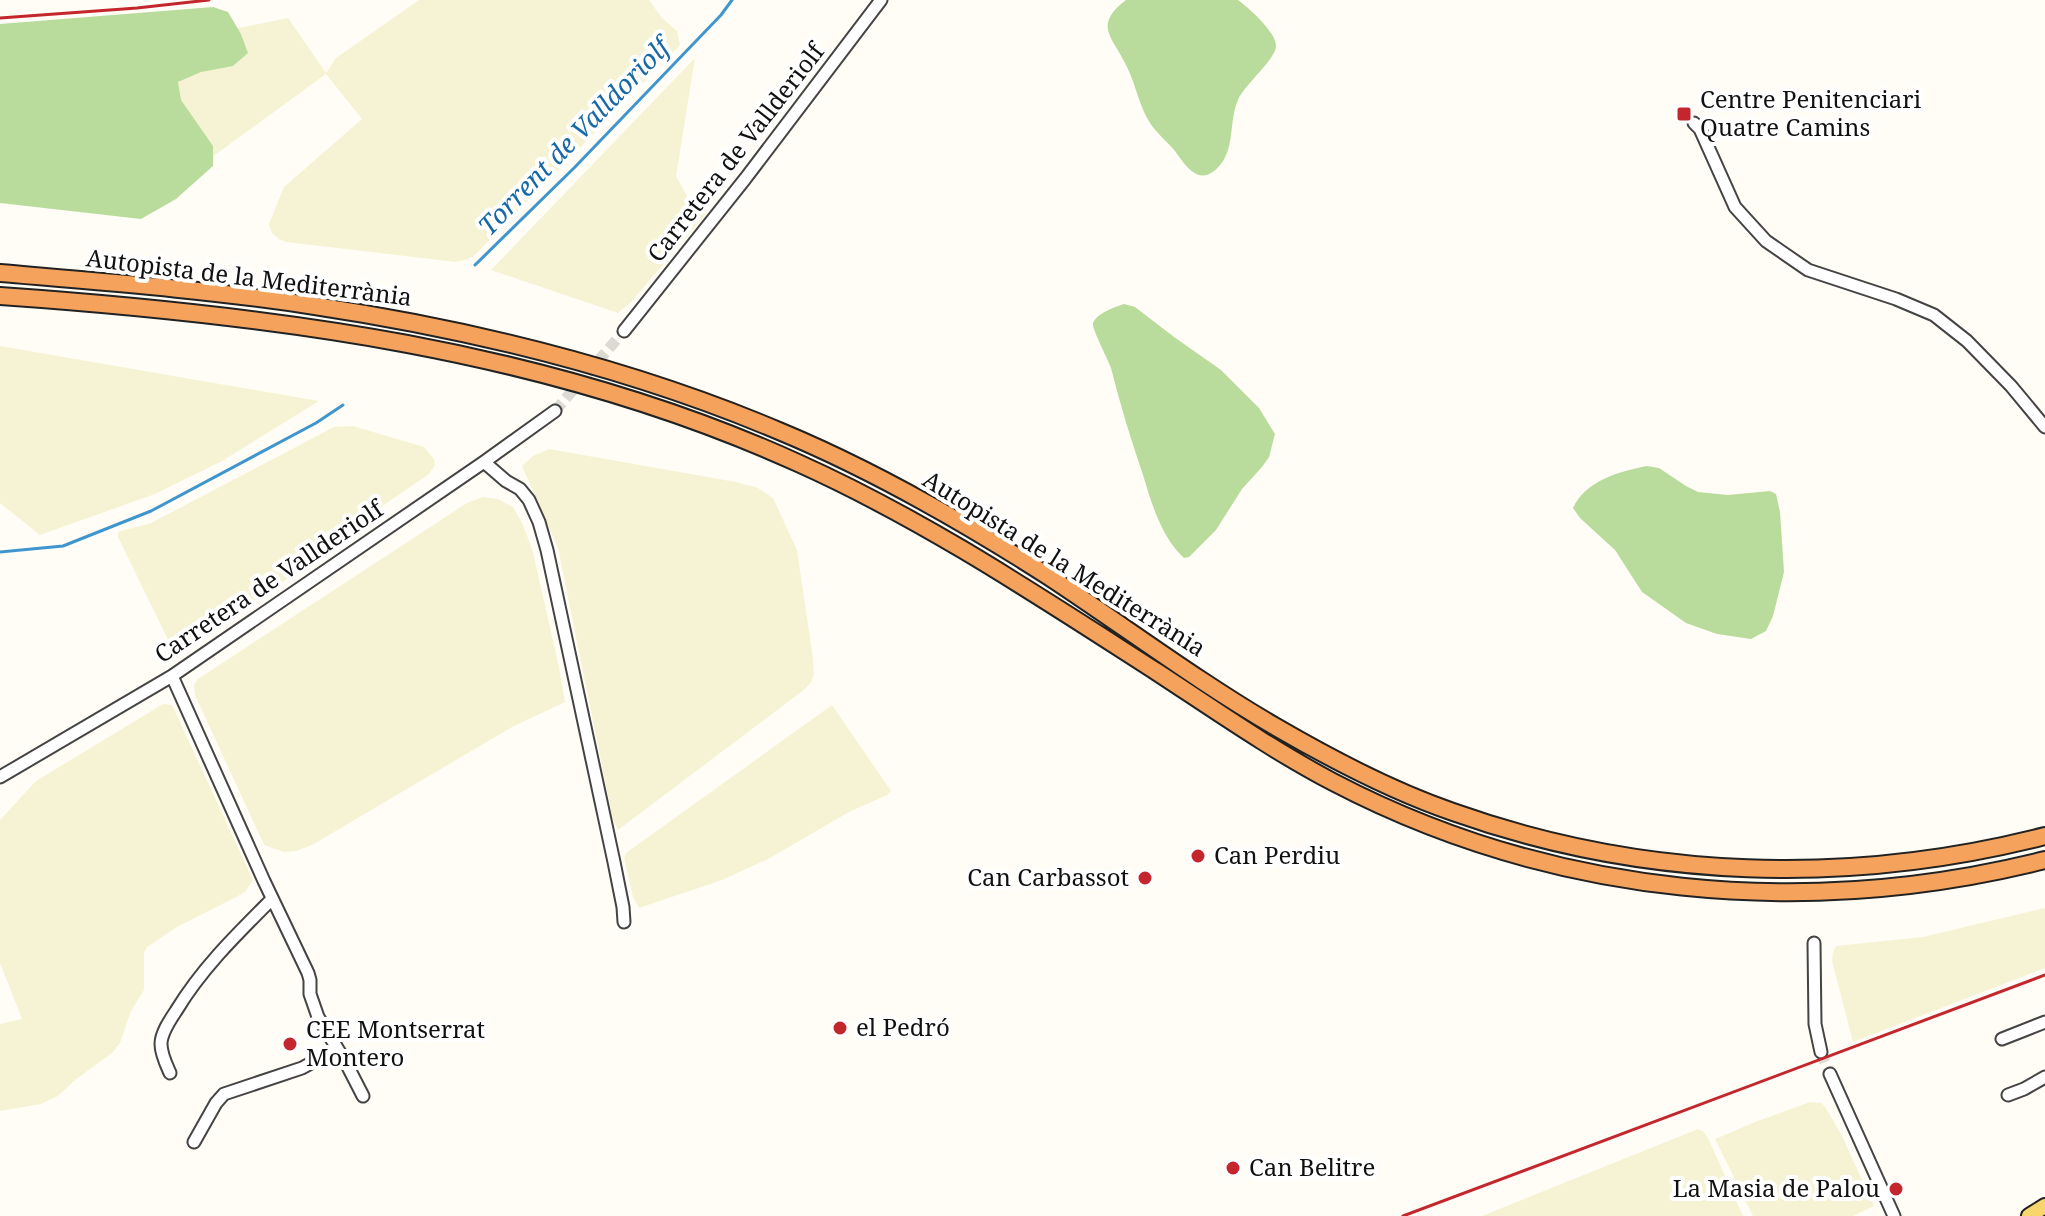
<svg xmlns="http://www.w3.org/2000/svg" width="2045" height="1216" font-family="'Noto Serif',serif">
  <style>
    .farmland { fill: #f6f3d4 }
    .forest { fill: #b9dc9c }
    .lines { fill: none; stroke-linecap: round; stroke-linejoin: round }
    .stream { stroke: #3f96cf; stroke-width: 3 }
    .minor-tunnel { stroke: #dbdad3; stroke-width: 11; stroke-dasharray: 11 5.5; stroke-linecap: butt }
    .minor-casing { stroke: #444; stroke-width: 15 }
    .major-casing { stroke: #222; stroke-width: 18 }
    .highway-casing { stroke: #222; stroke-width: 20 }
    .minor { stroke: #fff; stroke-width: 11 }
    .major { stroke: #f9d66b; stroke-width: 14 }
    .highway { stroke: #f5a25d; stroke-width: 16 }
    .rail { stroke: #c4262e; stroke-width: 3 }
    .poi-dot { fill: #c4262e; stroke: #fff; stroke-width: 3 }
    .labels { text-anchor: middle; stroke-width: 8; stroke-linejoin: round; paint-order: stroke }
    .poi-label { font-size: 24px; fill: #111; stroke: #fff; text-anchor: start }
    .street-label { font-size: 24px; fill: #111; stroke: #fff }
    .water-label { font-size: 26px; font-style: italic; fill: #1768a6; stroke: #fff }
  </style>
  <rect width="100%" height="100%" fill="#fffdf5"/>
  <path class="farmland" d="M 419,0 L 649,0 L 662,18 L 677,31 L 680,45 L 475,255 L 468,259 L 456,262 L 286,242 L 279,239 L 272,233 L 269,224 L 284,187 L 362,119 L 326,74 L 208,160 L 167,103 L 190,38 L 288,18 L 326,73 L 336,58 Z
    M 695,58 L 676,176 L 687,196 L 706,214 L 631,302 L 618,313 L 491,270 Z
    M 0,346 L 319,401 L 222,461 L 155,494 L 40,535 L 0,503 Z
    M 353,426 L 424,447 L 434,459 L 435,465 L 429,474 L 349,529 L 330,550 L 179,652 L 173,650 L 118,537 L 118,533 L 120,531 L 149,524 L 334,427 Z
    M 549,449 L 736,482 L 758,488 L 773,498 L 797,550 L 813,659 L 814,675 L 811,682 L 805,689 L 618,830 L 613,820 L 558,548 L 522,466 L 533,456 Z
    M 483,497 L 498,499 L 513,507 L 523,525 L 533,552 L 559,667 L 565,702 L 512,727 L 312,845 L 296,851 L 284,852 L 264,845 L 195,695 L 194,685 L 198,679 L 467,503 Z
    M 163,704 L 172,705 L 253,880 L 246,891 L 238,896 L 177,927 L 147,947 L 144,953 L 144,990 L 131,1011 L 120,1043 L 112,1053 L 75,1080 L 58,1096 L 41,1104 L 0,1111 L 0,1024 L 22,1019 L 0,963 L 0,820 L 36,781 Z
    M 832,705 L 891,791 L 887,795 L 849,812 L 770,858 L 722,880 L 639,908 L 633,897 L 624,858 L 626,853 Z
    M 2045,908 L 2045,968 L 1853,1042 L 1832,961 L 1833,952 L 1836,946 L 1923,937 Z
    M 1810,1102 L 1822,1103 L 1830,1115 L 1842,1136 L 1874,1206 L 1853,1216 L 1753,1216 L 1715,1139 L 1755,1122 Z
    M 1698,1129 L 1703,1131 L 1708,1138 L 1743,1216 L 1482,1216 Z"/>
  <path class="forest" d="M 1126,0 L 1238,0 C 1249,8 1276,32 1276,46 C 1276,59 1245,84 1238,100 C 1229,120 1235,146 1221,164 C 1201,189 1187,168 1175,151 C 1167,141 1157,134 1150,123 C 1139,106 1136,85 1127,67 C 1113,37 1092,26 1126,0 Z
    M 213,7 L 228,12 L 241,34 L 248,53 L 233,66 L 201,72 L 178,82 L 181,100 L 213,146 L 213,166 L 176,199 L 141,219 L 0,203 L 0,24 Z
    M 1124,304 L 1135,307 L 1174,337 L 1221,370 L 1259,408 L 1275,434 L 1269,457 L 1262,467 L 1242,489 L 1216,530 L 1189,557 L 1184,558 C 1161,537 1152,504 1143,475 C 1131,440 1120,404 1111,368 C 1108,359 1091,327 1093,323 C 1097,313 1115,307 1124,304 Z
    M 1647,466 L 1659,468 L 1686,486 L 1698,492 L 1728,495 L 1770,491 L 1776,494 L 1780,512 L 1784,572 L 1773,616 L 1766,631 L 1751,639 L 1717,634 L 1686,623 L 1642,592 L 1615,550 L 1580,518 L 1573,508 C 1585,481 1620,471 1647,466 Z"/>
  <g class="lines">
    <path class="stream" d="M 475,265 L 575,167 L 721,15 L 732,0
      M 0,552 L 63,546 L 151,511 L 316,423 L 343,405"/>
    <path class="minor-tunnel" d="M 555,411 L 624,331
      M 1821,1052 L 1830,1074"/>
    <g class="minor-casing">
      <path id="minor" d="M 1694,123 L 1700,129 L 1735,207 L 1766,241 L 1808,270 L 1896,299 L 1934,315 L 1967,341 L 2011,386 L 2045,427
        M 624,331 L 745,179 L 881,0
        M 484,462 L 506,481 L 520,489 L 529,500 L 539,522 L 547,550 L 614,862 L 623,907 L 624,922
        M 172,676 L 264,881 L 308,973 L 310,980 L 310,994 L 318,1017 L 345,1061 L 363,1096
        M 0,777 L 172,676 L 484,462 L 555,411
        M 1814,943 L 1815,1024 L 1821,1052
        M 2002,1039 L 2045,1022
        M 170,1073 C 166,1064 161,1054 161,1044 C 161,1033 170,1020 176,1011 C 202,968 237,934 272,899
        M 1830,1074 L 1894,1216
        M 2008,1095 L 2024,1089 L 2045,1077
        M 194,1142 L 216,1103 L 224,1094 L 302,1068 L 322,1057 L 336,1047"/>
    </g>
    <g class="major-casing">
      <path id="major" d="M 2029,1216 L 2045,1206"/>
    </g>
    <g class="highway-casing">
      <path id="highway" d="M 0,273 C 105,282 211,290 315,306 C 474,330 630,368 779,431 C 873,470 962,521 1048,576 C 1124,626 1197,681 1276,727 C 1331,759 1392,791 1453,812 C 1644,880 1850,886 2045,836
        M 0,296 C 272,315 547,349 798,463 C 925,520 1040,597 1157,672 C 1215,710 1272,750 1333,782 C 1553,897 1806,920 2045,860"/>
    </g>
    <use href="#minor" class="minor"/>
    <use href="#major" class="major"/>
    <use href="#highway" class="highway"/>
    <path class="rail" d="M 0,18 L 137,8 L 209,0
      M 1403,1216 L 2045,975"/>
  </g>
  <g class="poi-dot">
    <rect x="1676" y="106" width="16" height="16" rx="4"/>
    <circle cx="1198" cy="856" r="8"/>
    <circle cx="1145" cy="878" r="8"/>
    <circle cx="840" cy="1028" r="8"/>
    <circle cx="290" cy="1044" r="8"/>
    <circle cx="1233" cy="1168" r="8"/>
    <circle cx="1896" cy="1189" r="8"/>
  </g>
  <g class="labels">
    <g class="poi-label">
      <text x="1700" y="108">Centre Penitenciari<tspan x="1700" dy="28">Quatre Camins</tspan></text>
      <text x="1214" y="864">Can Perdiu</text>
      <text x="1129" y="886" text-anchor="end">Can Carbassot</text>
      <text x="856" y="1036">el Pedró</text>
      <text x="306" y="1038">CEE Montserrat<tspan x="306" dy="28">Montero</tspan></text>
      <text x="1249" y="1176">Can Belitre</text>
      <text x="1880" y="1197" text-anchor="end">La Masia de Palou</text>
    </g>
    <g class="street-label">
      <text transform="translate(736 153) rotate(-52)" y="8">Carretera de Vallderiolf</text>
      <text transform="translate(249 278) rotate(7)" y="8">Autopista de la Mediterrània</text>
      <text transform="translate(1064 564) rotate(32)" y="8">Autopista de la Mediterrània</text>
      <text transform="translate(269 582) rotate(-34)" y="8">Carretera de Vallderiolf</text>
    </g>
    <g class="water-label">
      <text transform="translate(574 137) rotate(-46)" y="9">Torrent de Valldoriolf</text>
    </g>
  </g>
</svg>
